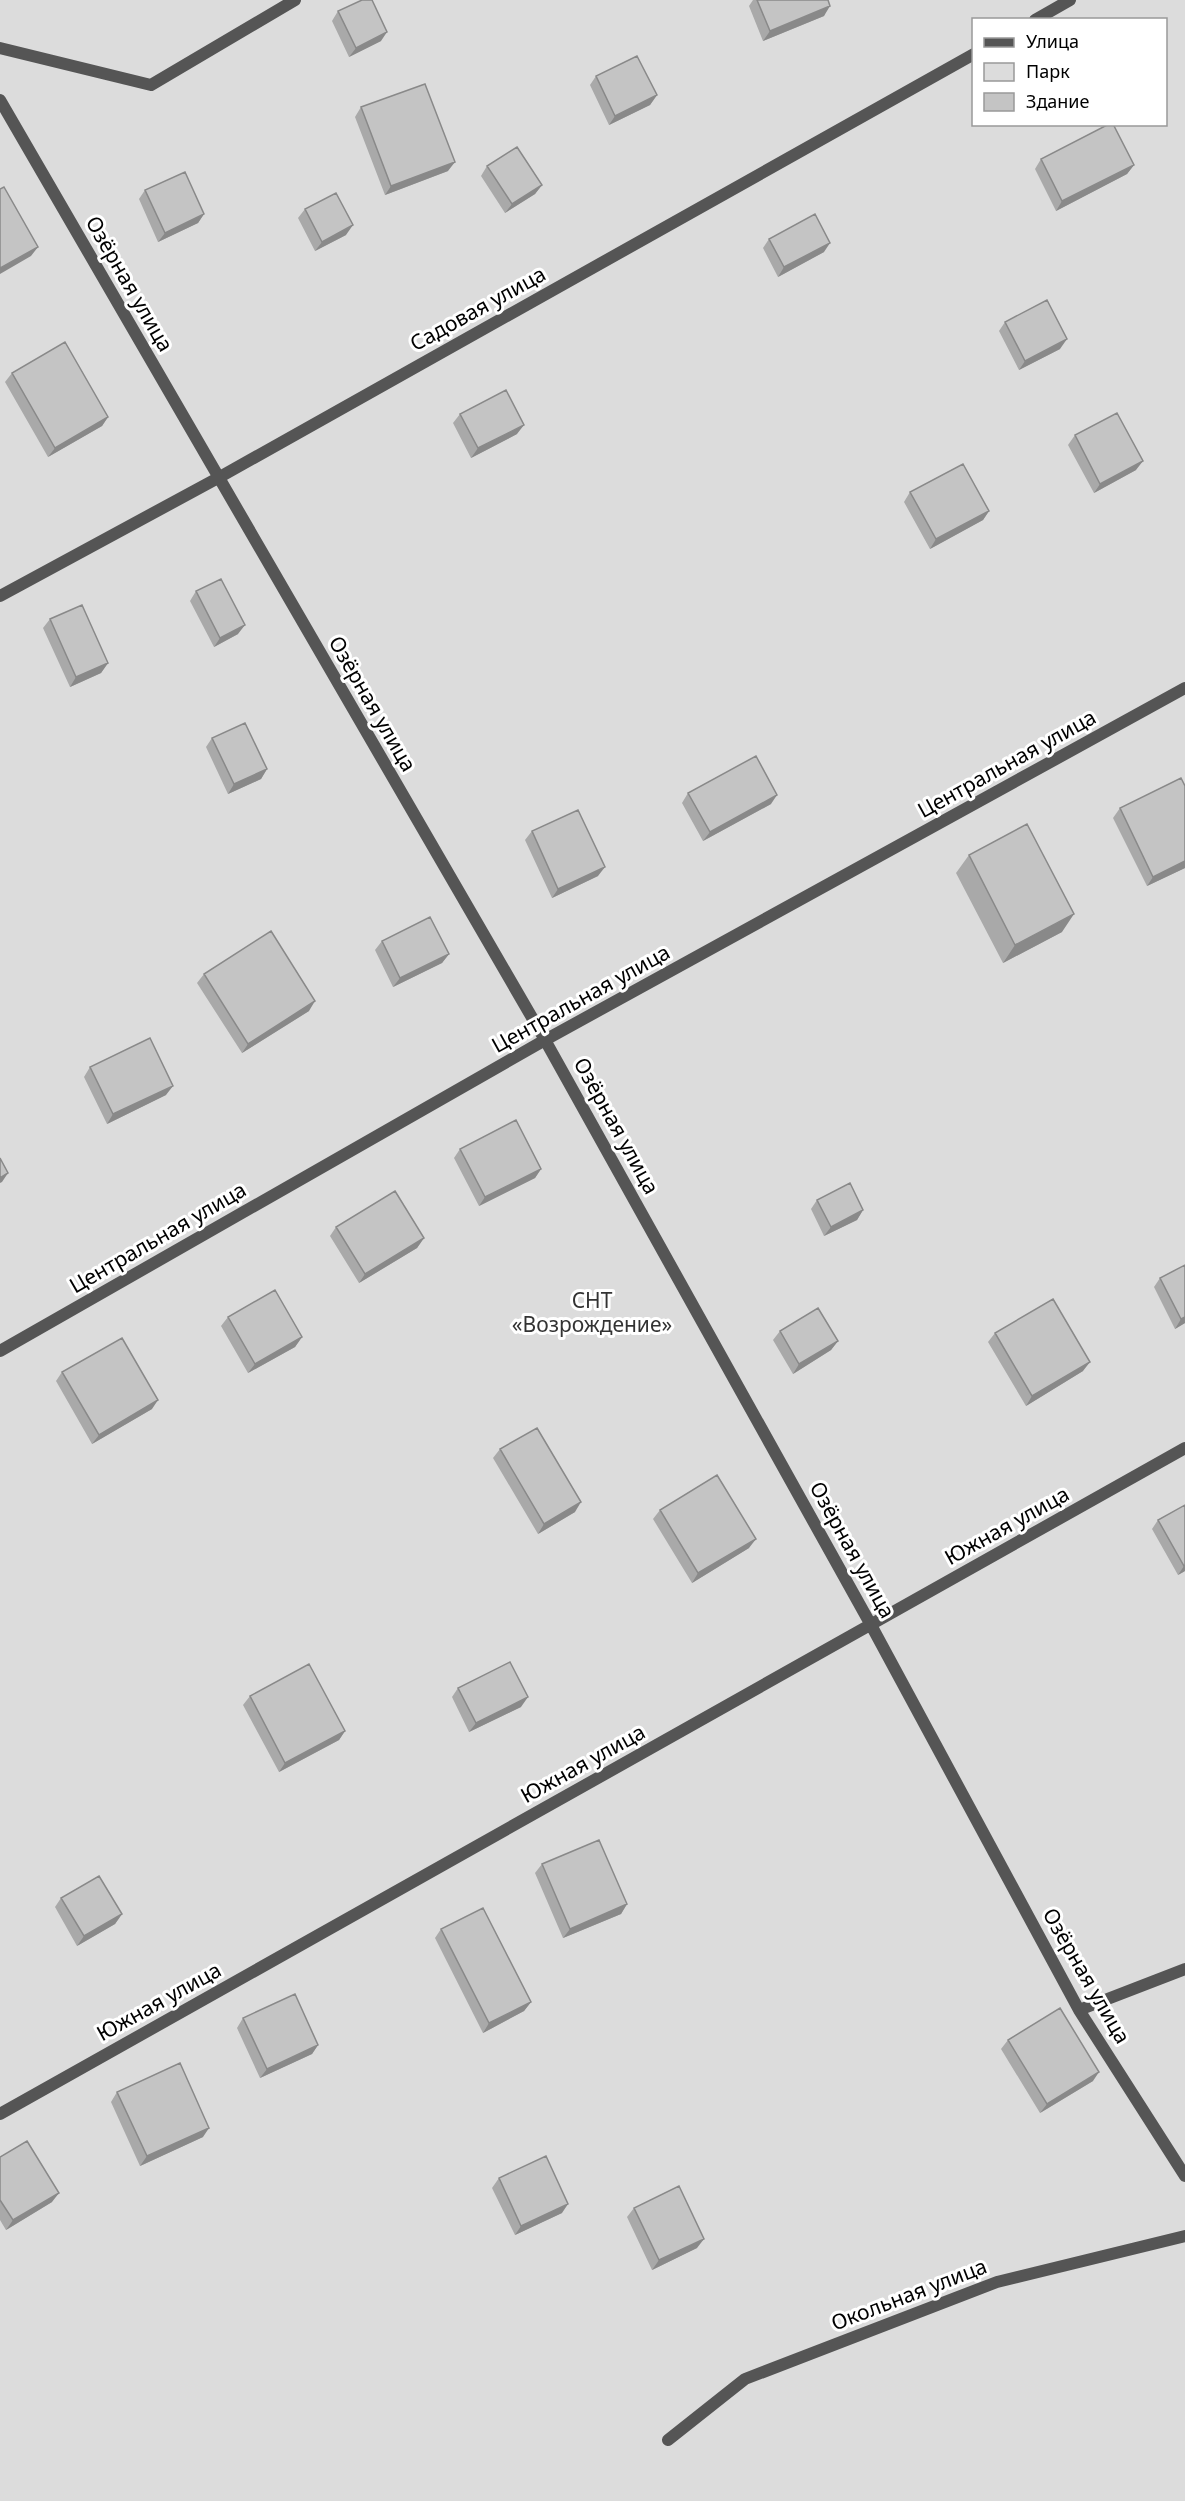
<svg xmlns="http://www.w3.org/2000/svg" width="1185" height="2501" font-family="'Noto Sans',sans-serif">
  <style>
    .green { fill: #dcdcdc; fill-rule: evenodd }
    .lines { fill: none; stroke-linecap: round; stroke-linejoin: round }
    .minor { stroke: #555; stroke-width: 12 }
    .wall { fill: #a9a9a9 }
    .shaded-wall { fill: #898989 }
    .building { fill: #c4c4c4; stroke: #898989; stroke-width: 1.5 }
    .labels { text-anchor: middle; stroke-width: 6; stroke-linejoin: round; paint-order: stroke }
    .street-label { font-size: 21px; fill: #000; stroke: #fff }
    .park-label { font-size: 21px; fill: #333; stroke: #fff }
  </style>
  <rect width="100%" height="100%" fill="#fff"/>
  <path class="green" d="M 0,0 L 1185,0 L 1185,2501 L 0,2501 ZM 974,20 L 1166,20 L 1166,124 L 974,124 Z"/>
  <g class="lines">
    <path class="minor" d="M 1035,20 L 1070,0
      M 0,48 L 151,85 L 295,0
      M 0,100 L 545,1040 L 871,1625 L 1079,2010 L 1185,2176
      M 0,596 L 218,478 L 974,54
      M 0,1351 L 545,1040 L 1185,688
      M 1079,2010 L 1185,1969
      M 0,2114 L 1185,1448
      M 668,2440 L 745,2379 L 997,2282 L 1185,2236"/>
  </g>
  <path class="wall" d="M 753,0 L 828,0 L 824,16 L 763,41 L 749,6 Z
    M 338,11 L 381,41 L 349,57 L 332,21 Z
    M 596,76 L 657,95 L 650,105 L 609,125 L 590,85 Z
    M 361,107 L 448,171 L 385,195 L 355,117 Z
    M 1041,159 L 1134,165 L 1127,174 L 1056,211 L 1035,169 Z
    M 487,166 L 542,185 L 535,194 L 505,213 L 481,176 Z
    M 145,190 L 204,214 L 198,223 L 158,242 L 139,199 Z
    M 305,209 L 346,235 L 315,251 L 298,218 Z
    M 769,239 L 824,252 L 778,277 L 763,248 Z
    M 1005,322 L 1060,349 L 1019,370 L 999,331 Z
    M 12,373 L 108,417 L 102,426 L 48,457 L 5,382 Z
    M 460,414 L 517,434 L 471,458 L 453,423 Z
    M 1075,435 L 1136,470 L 1094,493 L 1068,445 Z
    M 910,492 L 989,511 L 983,520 L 930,549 L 904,502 Z
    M 196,591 L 238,634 L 214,647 L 190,601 Z
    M 50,619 L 108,663 L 101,673 L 70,687 L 43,628 Z
    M 212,738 L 267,769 L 261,779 L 228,794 L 206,747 Z
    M 1185,786 L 1185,868 L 1147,886 L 1113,818 L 1120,808 Z
    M 688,793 L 771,804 L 703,841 L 682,803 Z
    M 532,831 L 598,876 L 552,898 L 525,840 Z
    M 969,855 L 1062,932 L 1003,963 L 956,873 Z
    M 382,941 L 449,954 L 442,963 L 393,987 L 375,950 Z
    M 204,974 L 309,1011 L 242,1053 L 197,983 Z
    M 90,1067 L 166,1095 L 107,1124 L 84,1077 Z
    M 460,1149 L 541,1169 L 535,1178 L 479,1206 L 454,1158 Z
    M 817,1200 L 863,1210 L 857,1220 L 824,1236 L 811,1209 Z
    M 336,1227 L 424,1238 L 417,1248 L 359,1283 L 330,1236 Z
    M 1185,1265 L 1185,1323 L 1175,1329 L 1154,1287 L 1160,1278 Z
    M 228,1317 L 302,1337 L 295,1347 L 248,1373 L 221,1326 Z
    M 780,1331 L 838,1341 L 831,1350 L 793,1374 L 773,1340 Z
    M 995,1333 L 1083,1371 L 1026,1406 L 988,1342 Z
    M 62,1372 L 152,1409 L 92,1444 L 56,1381 Z
    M 500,1449 L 575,1512 L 538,1534 L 493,1458 Z
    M 1185,1505 L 1185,1571 L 1178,1575 L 1152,1529 L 1158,1520 Z
    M 660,1510 L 749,1548 L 692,1583 L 653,1519 Z
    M 458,1688 L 521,1707 L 469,1732 L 452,1697 Z
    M 250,1696 L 345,1731 L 339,1740 L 279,1772 L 243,1705 Z
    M 542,1864 L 627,1904 L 621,1914 L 563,1938 L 535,1873 Z
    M 61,1898 L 122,1914 L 115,1924 L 77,1946 L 55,1907 Z
    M 441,1929 L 531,2002 L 524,2011 L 483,2033 L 435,1938 Z
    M 243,2018 L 318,2045 L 312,2054 L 260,2078 L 237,2028 Z
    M 1008,2040 L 1093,2081 L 1040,2113 L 1001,2049 Z
    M 117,2092 L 203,2137 L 140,2166 L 111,2102 Z
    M 0,2157 L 52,2202 L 6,2230 L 0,2220 Z
    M 499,2178 L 562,2213 L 515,2235 L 492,2188 Z
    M 634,2208 L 697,2248 L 652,2270 L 627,2217 Z"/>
  <path class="shaded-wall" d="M 830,6 L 824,16 L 763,41 L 770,31 Z
    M 387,32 L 381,41 L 349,57 L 356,48 Z
    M 657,95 L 650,105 L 609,125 L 615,116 Z
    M 455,162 L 448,171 L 385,195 L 391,186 Z
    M 1134,165 L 1127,174 L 1056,211 L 1062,201 Z
    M 542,185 L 535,194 L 505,213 L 512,204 Z
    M 204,214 L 198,223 L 158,242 L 165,233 Z
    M 353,225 L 346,235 L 315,251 L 322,242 Z
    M 830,243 L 824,252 L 778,277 L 784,267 Z
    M 38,247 L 31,256 L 0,274 L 0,268 Z
    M 1067,339 L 1060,349 L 1019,370 L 1025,361 Z
    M 108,417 L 102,426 L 48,457 L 55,448 Z
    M 524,425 L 517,434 L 471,458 L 478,448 Z
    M 1143,461 L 1136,470 L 1094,493 L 1100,484 Z
    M 989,511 L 983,520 L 930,549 L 936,539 Z
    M 245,625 L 238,634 L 214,647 L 220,638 Z
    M 108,663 L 101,673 L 70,687 L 76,677 Z
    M 267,769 L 261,779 L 228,794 L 234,784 Z
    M 777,795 L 771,804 L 703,841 L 710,832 Z
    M 1185,861 L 1185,868 L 1147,886 L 1153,877 Z
    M 605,867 L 598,876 L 552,898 L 558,889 Z
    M 1074,914 L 1062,932 L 1003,963 L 1015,945 Z
    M 449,954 L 442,963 L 393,987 L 400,978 Z
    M 315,1001 L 309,1011 L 242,1053 L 248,1044 Z
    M 173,1086 L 166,1095 L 107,1124 L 113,1114 Z
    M 541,1169 L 535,1178 L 479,1206 L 485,1197 Z
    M 8,1173 L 2,1182 L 0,1183 L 0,1178 Z
    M 863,1210 L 857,1220 L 824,1236 L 831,1227 Z
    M 424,1238 L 417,1248 L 359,1283 L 365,1274 Z
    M 1185,1317 L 1185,1323 L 1175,1329 L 1181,1319 Z
    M 302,1337 L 295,1347 L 248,1373 L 255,1364 Z
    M 838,1341 L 831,1350 L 793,1374 L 799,1364 Z
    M 1090,1362 L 1083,1371 L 1026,1406 L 1032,1396 Z
    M 158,1400 L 152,1409 L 92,1444 L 99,1435 Z
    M 581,1502 L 575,1512 L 538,1534 L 544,1524 Z
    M 756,1539 L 749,1548 L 692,1583 L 698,1573 Z
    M 1185,1565 L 1185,1571 L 1178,1575 L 1184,1566 Z
    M 528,1697 L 521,1707 L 469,1732 L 476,1723 Z
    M 345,1731 L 339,1740 L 279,1772 L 285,1763 Z
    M 627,1904 L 621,1914 L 563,1938 L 570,1929 Z
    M 122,1914 L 115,1924 L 77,1946 L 84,1936 Z
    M 531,2002 L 524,2011 L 483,2033 L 489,2023 Z
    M 318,2045 L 312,2054 L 260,2078 L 267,2069 Z
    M 1099,2072 L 1093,2081 L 1040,2113 L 1047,2104 Z
    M 209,2128 L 203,2137 L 140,2166 L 147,2156 Z
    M 59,2193 L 52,2202 L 6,2230 L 13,2220 Z
    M 568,2204 L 562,2213 L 515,2235 L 521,2226 Z
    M 704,2239 L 697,2248 L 652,2270 L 659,2260 Z"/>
  <path class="building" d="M 362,0 L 372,0 L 387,32 L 356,48 L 338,11 Z
    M 757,0 L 828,0 L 830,6 L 770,31 Z
    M 637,56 L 657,95 L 615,116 L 596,76 Z
    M 425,84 L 455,162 L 391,186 L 361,107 Z
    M 1109,124 L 1113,124 L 1134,165 L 1062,201 L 1041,159 Z
    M 517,147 L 542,185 L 512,204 L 487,166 Z
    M 185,172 L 204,214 L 165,233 L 145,190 Z
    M 4,187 L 38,247 L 0,268 L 0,189 Z
    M 336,193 L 353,225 L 322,242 L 305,209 Z
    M 815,214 L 830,243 L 784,267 L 769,239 Z
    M 1047,300 L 1067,339 L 1025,361 L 1005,322 Z
    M 65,342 L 108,417 L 55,448 L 12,373 Z
    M 506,390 L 524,425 L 478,448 L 460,414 Z
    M 1117,413 L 1143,461 L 1100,484 L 1075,435 Z
    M 963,464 L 989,511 L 936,539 L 910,492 Z
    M 221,579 L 245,625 L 220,638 L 196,591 Z
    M 82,605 L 108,663 L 76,677 L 50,619 Z
    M 245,723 L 267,769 L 234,784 L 212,738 Z
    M 756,756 L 777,795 L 710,832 L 688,793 Z
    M 1181,778 L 1185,786 L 1185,861 L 1153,877 L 1120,808 Z
    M 578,810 L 605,867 L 558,889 L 532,831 Z
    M 1027,824 L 1074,914 L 1015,945 L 969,855 Z
    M 430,917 L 449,954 L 400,978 L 382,941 Z
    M 271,931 L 315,1001 L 248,1044 L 204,974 Z
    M 150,1038 L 173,1086 L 113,1114 L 90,1067 Z
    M 516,1120 L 541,1169 L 485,1197 L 460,1149 Z
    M 0,1158 L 8,1173 L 0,1178 Z
    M 850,1183 L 863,1210 L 831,1227 L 817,1200 Z
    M 395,1191 L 424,1238 L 365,1274 L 336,1227 Z
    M 1185,1265 L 1185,1317 L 1181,1319 L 1160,1278 Z
    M 275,1290 L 302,1337 L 255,1364 L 228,1317 Z
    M 1053,1299 L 1090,1362 L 1032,1396 L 995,1333 Z
    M 818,1308 L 838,1341 L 799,1364 L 780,1331 Z
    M 122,1338 L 158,1400 L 99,1435 L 62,1372 Z
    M 537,1428 L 581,1502 L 544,1524 L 500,1449 Z
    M 717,1475 L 756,1539 L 698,1573 L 660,1510 Z
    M 1185,1505 L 1185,1565 L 1184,1566 L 1158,1520 Z
    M 510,1662 L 528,1697 L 476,1723 L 458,1688 Z
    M 309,1664 L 345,1731 L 285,1763 L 250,1696 Z
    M 599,1840 L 627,1904 L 570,1929 L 542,1864 Z
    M 99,1876 L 122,1914 L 84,1936 L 61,1898 Z
    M 483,1908 L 531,2002 L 489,2023 L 441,1929 Z
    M 295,1994 L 318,2045 L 267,2069 L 243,2018 Z
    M 1060,2008 L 1099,2072 L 1047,2104 L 1008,2040 Z
    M 180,2063 L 209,2128 L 147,2156 L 117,2092 Z
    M 27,2141 L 59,2193 L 13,2220 L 0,2200 L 0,2157 Z
    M 546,2156 L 568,2204 L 521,2226 L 499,2178 Z
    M 679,2186 L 704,2239 L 659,2260 L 634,2208 Z"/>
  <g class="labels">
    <g class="street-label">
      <text transform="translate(129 284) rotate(60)" y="7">Озёрная улица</text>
      <text transform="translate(478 309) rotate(-29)" y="7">Садовая улица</text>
      <text transform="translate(372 704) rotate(60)" y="7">Озёрная улица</text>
      <text transform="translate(1007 764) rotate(-29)" y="7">Центральная улица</text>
      <text transform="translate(581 999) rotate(-29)" y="7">Центральная улица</text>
      <text transform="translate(616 1126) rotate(61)" y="7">Озёрная улица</text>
      <text transform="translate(158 1238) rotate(-30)" y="7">Центральная улица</text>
      <text transform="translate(1007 1526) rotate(-29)" y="7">Южная улица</text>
      <text transform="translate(852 1550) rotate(61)" y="7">Озёрная улица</text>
      <text transform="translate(583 1764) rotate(-29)" y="7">Южная улица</text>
      <text transform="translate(1086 1976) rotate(60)" y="7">Озёрная улица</text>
      <text transform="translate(159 2002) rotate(-29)" y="7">Южная улица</text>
      <text transform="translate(909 2295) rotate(-21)" y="7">Окольная улица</text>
    </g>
    <g class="park-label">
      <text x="592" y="1308">СНТ<tspan x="592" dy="24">«Возрождение»</tspan></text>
    </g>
  </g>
  <rect x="972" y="18" width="195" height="108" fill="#ffffff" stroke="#999999" stroke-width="1.5"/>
  <rect x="984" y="38" width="30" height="9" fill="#555555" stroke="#999999" stroke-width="1.5"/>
  <text x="1026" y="48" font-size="18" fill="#000000">Улица</text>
  <rect x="984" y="63" width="30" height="18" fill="#dcdcdc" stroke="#999999" stroke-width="1.5"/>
  <text x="1026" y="78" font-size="18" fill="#000000">Парк</text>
  <rect x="984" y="93" width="30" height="18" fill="#c4c4c4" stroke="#999999" stroke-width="1.5"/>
  <text x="1026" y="108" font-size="18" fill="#000000">Здание</text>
</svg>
